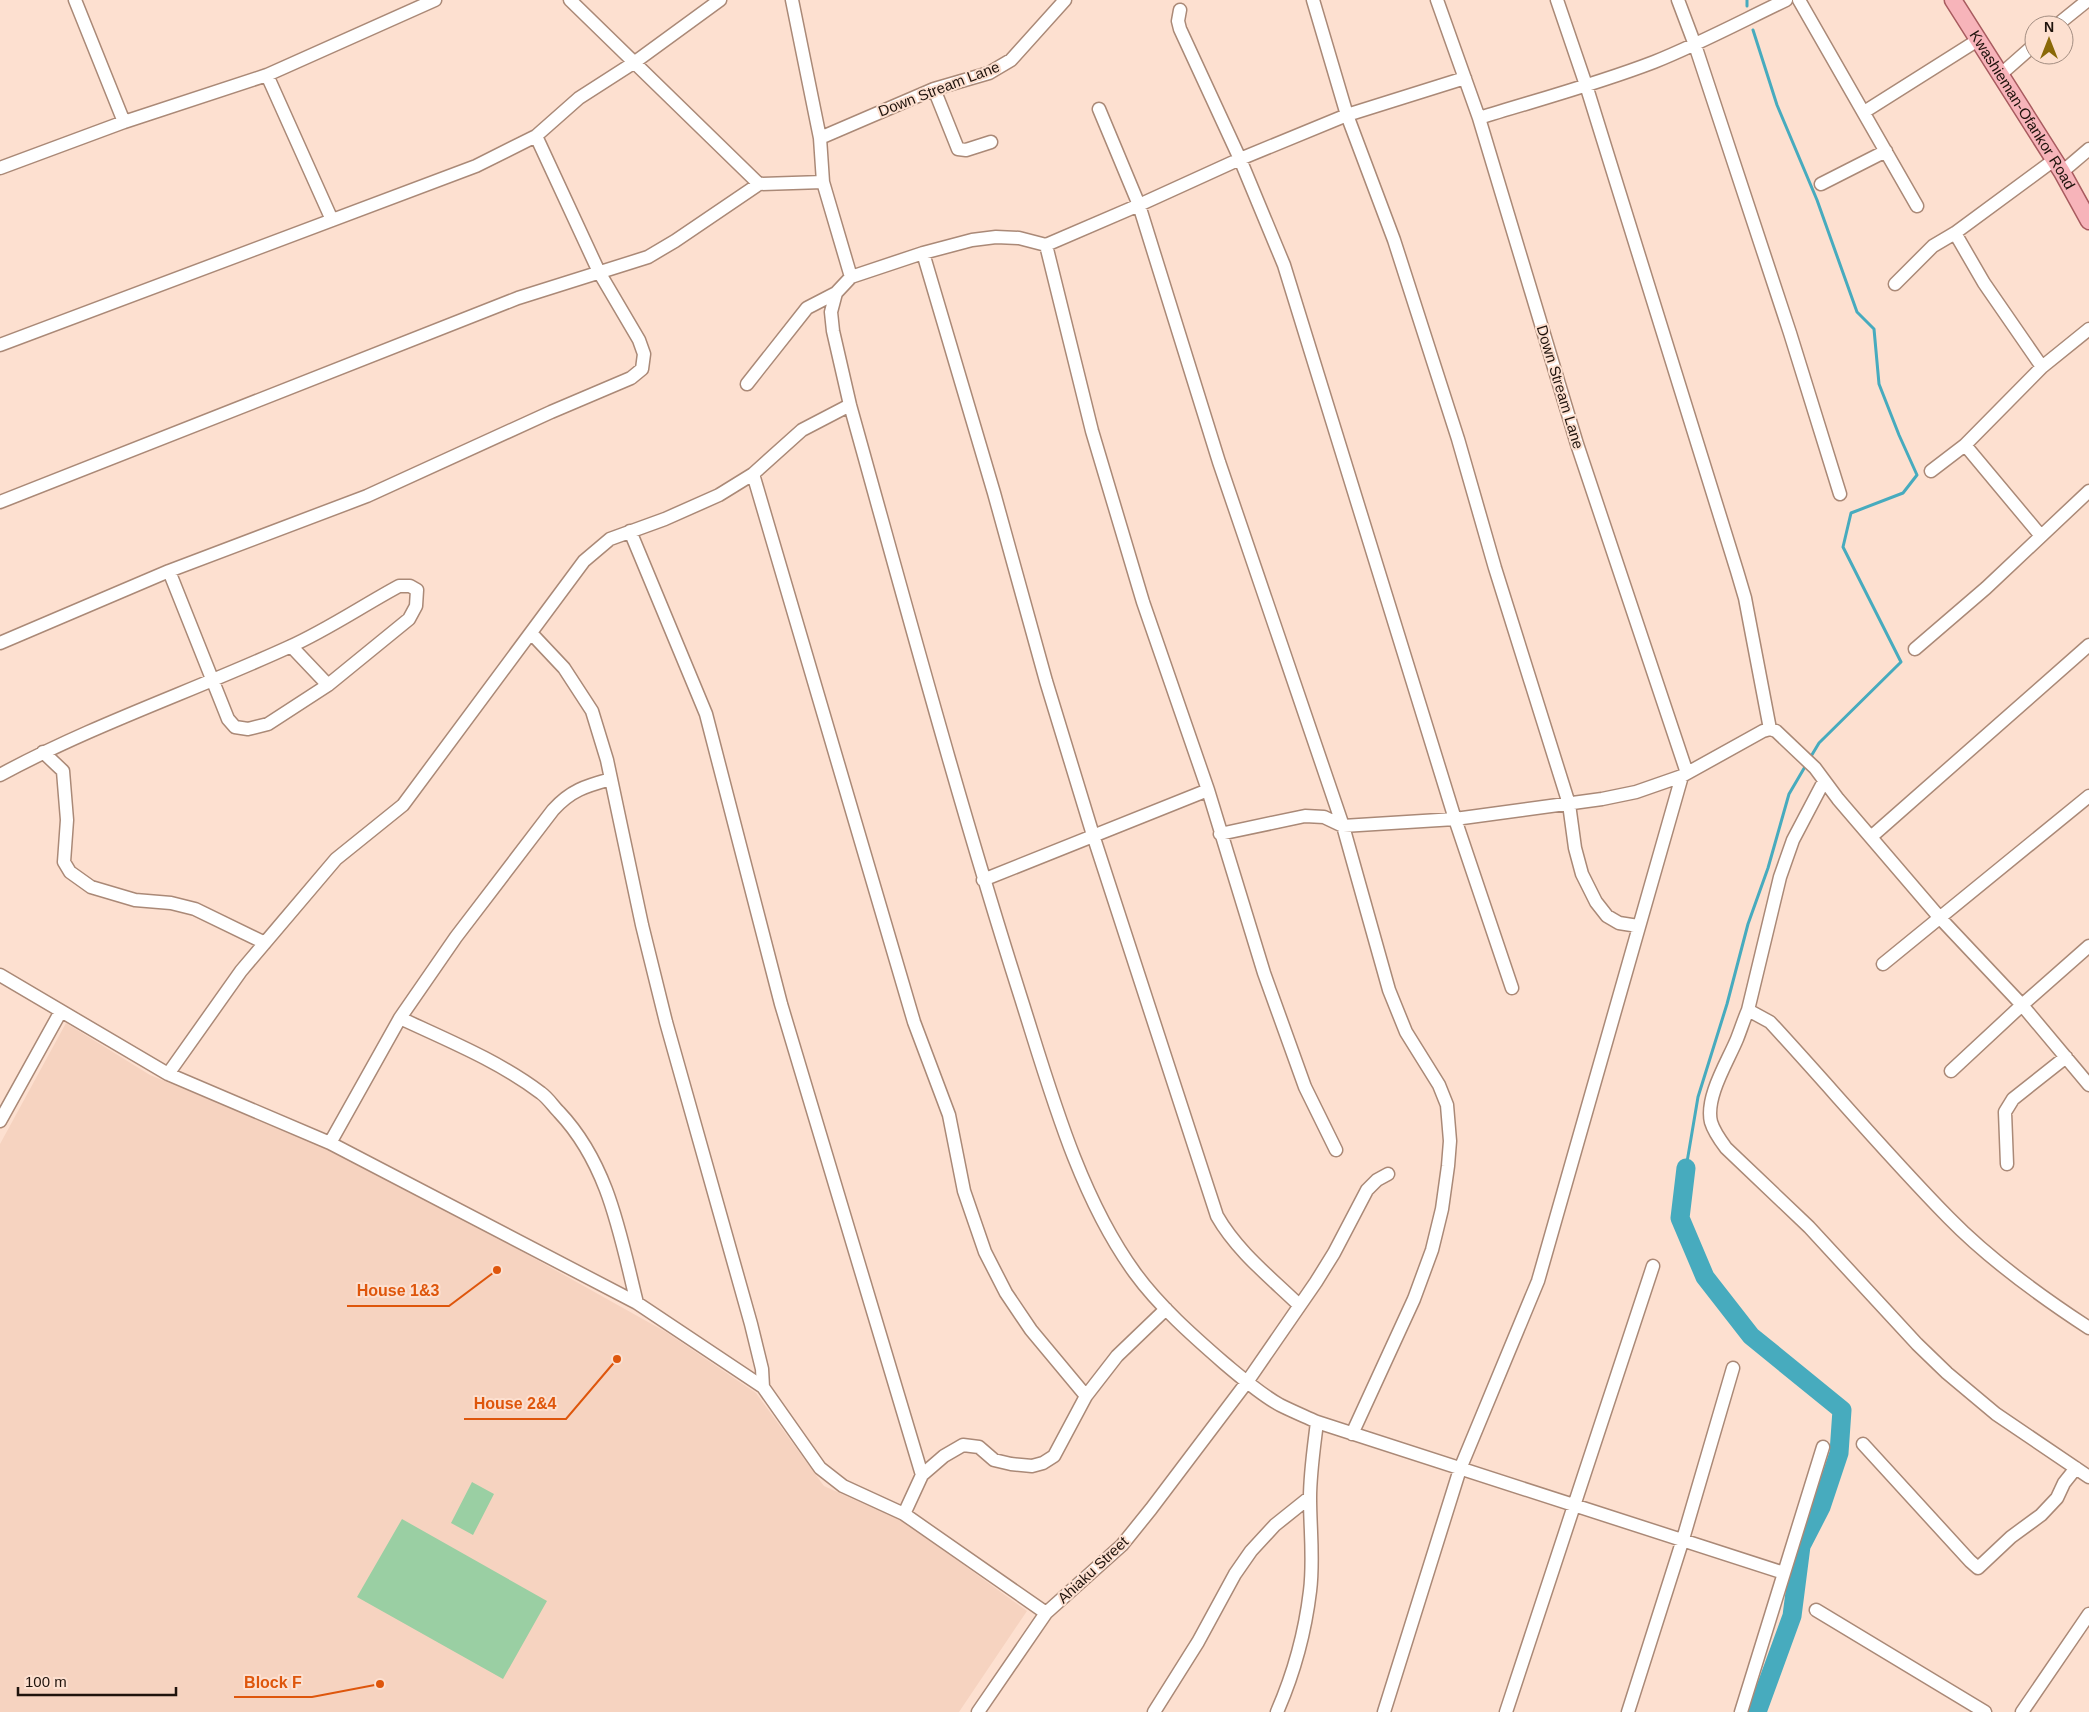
<svg xmlns="http://www.w3.org/2000/svg" width="2089" height="1712" font-family="Helvetica,sans-serif">
  <style>
    .built { fill: #f6d3c0 }
    .green { fill: #9acfa3 }
    .lines { fill: none; stroke-linecap: round; stroke-linejoin: round }
    .stream { stroke: #47abbe; stroke-width: 3 }
    .river { stroke: #47abbe; stroke-width: 19 }
    .minor-casing { stroke: #aa8977; stroke-width: 15 }
    .major-casing { stroke: #a85b5f; stroke-width: 19 }
    .minor { stroke: #fff; stroke-width: 12 }
    .major { stroke: #f7b4ba; stroke-width: 16 }
    .labels { text-anchor: middle; stroke-width: 4; stroke-linejoin: round; paint-order: stroke }
    .street-label { font-size: 15px; fill: #1f130c; stroke: #fde0d0 }
    .leader { fill: none; stroke: #de560c; stroke-width: 2 }
    .callout-dot { fill: #de560c; stroke: #fde0d0; stroke-width: 2 }
    .callout-label { font-size: 16px; text-anchor: middle; font-weight: bold; fill: #de560c; stroke: #fde0d0; stroke-width: 4; stroke-linejoin: round; paint-order: stroke }
  </style>
  <rect width="100%" height="100%" fill="#fde0d0"/>
  <path class="built" d="M 66,1023 L 150,1075 L 310,1141 L 446,1209 L 666,1332 L 756,1393 L 824,1486 L 906,1523 L 1027,1611 L 959,1712 L 0,1712 L 0,1144 Z"/>
  <path class="green" d="M 472,1482 L 494,1494 L 473,1535 L 451,1523 Z
    M 402,1519 L 547,1601 L 503,1679 L 357,1597 Z"/>
  <g class="lines">
    <path class="stream" d="M 1747,6 L 1747,0
      M 1753,30 L 1777,105 L 1817,200 L 1857,312 L 1874,329 L 1879,384 L 1899,435 L 1917,475 L 1903,493 L 1851,513 L 1843,547 L 1901,662 L 1819,743 L 1810,758
      M 1686,1168 L 1698,1097 L 1727,1004 L 1748,924 L 1768,868 L 1789,794 L 1806,765"/>
    <path class="river" d="M 1686,1168 L 1680,1218 L 1705,1277 L 1751,1336 L 1842,1410 L 1839,1453 L 1821,1507 L 1801,1546 L 1792,1616 L 1757,1712"/>
    <g class="minor-casing">
      <path id="minor" d="M 75,0 L 124,122
        M 570,0 L 759,184
        M 792,0 L 820,138 L 823,182 L 851,277
        M 1313,0 L 1347,115 L 1394,240 L 1458,439 L 1495,568 L 1569,804 L 1575,848 L 1582,874 L 1596,902 L 1607,916 L 1619,923 L 1638,926
        M 1437,0 L 1479,118 L 1577,444 L 1687,773
        M 1557,0 L 1586,85 L 1737,571 L 1745,598 L 1770,729
        M 1678,0 L 1695,45 L 1790,333 L 1840,494
        M 1799,0 L 1917,206
        M 1180,10 L 1178,21 L 1180,29 L 1240,159 L 1284,265 L 1455,819 L 1512,988
        M 2057,25 L 2088,0
        M 267,75 L 332,220
        M 2000,75 L 2034,45
        M 1465,78 L 1347,115 L 1240,159 L 1139,205 L 1046,245 L 1019,238 L 996,237 L 972,240 L 923,253 L 851,277 L 836,293 L 831,312 L 833,331 L 850,405 C 905,602 958,800 1020,995 C 1049,1086 1078,1195 1135,1273 C 1159,1306 1193,1336 1224,1363 C 1242,1378 1260,1394 1280,1405 C 1292,1411 1304,1416 1317,1422 L 1784,1573
        M 934,89 L 958,149 L 966,150 L 991,142
        M 1099,109 L 1139,205 L 1219,462 L 1343,826 L 1389,990 L 1406,1032 L 1439,1085 L 1447,1105 L 1450,1141 L 1448,1166 L 1442,1209 L 1432,1250 L 1414,1299 L 1352,1434
        M 1864,112 L 1978,40
        M 1479,118 C 1537,100 1597,84 1654,62 C 1699,44 1742,21 1786,0
        M 820,138 L 934,89 L 989,73 L 1011,60 L 1065,0
        M 0,168 L 124,122 L 267,75 L 435,0
        M 2062,172 L 2089,149
        M 1821,184 L 1886,151
        M 1955,233 L 1984,283 L 2042,367
        M 1046,245 L 1092,431 L 1143,602 L 1208,790 L 1264,973 L 1305,1087 L 1336,1150
        M 923,253 L 994,493 L 1046,681 L 1093,835 L 1217,1216 C 1237,1251 1270,1277 1299,1305
        M 1895,284 L 1933,246 L 1955,233 L 2054,160
        M 0,345 L 476,166 L 536,136 L 579,98 L 635,62 L 720,0
        M 747,384 L 807,308 L 836,293
        M 1965,445 L 2041,536
        M 1931,471 L 1965,445 L 2042,367 L 2089,329
        M 753,474 L 914,1022 L 949,1115 L 964,1191 L 985,1252 L 1006,1293 L 1031,1330 L 1086,1396
        M 0,502 L 518,298 L 648,257 L 675,241 L 759,184 L 823,182
        M 630,531 L 706,714 L 781,1004 L 922,1475
        M 531,633 L 564,668 L 592,711 L 607,760 L 642,925 L 666,1022 L 751,1324 L 762,1369 L 763,1387
        M 0,643 L 169,571 L 367,496 L 551,412 L 631,378 L 642,369 L 644,354 L 639,340 L 599,272 L 536,136
        M 291,646 L 328,685
        M 1915,649 L 1986,588 L 2089,491
        M 43,752 L 63,771 L 67,820 L 64,862 L 70,872 L 91,887 L 135,900 L 171,903 L 195,909 L 265,943
        M 0,775 C 92,725 193,691 289,647 C 327,630 362,606 399,586 L 410,586 L 417,590 L 416,606 L 409,619 L 328,685 L 268,724 L 248,729 L 235,727 L 228,719 L 169,571
        M 1220,834 L 1305,816 L 1324,817 L 1343,826 L 1455,819 L 1602,799 L 1636,792 L 1682,776 L 1763,731 L 1770,729 L 1776,731 L 1815,768 L 1838,799 L 1940,918 L 2022,1005 L 2089,1085
        M 1871,837 L 2089,645
        M 983,880 L 1208,790
        M 1883,964 L 2089,796
        M 0,975 L 168,1074 L 330,1143 L 637,1303 L 763,1387 L 820,1468 L 843,1486 L 904,1514 L 1046,1613
        M 1748,1010 L 1780,877 L 1793,840 L 1824,781
        M 400,1018 L 456,937 L 553,810 C 571,790 586,786 611,779
        M 1951,1071 L 2022,1005 L 2089,946
        M 168,1074 L 241,971 L 336,859 L 403,805 L 584,561 L 610,539 L 665,519 L 719,495 L 753,474 L 802,430 L 850,405
        M 0,1121 L 61,1011
        M 330,1143 L 400,1018 C 447,1040 499,1061 541,1093 C 548,1098 553,1106 559,1112 C 609,1165 620,1235 637,1303
        M 2007,1164 L 2005,1112 L 2013,1099 L 2066,1057
        M 2089,1328 C 2040,1296 1990,1260 1949,1218 C 1887,1155 1830,1087 1770,1022 L 1748,1010 C 1744,1019 1741,1029 1737,1039 C 1728,1061 1705,1097 1711,1122 C 1714,1132 1720,1140 1726,1148 L 1809,1227 L 1917,1344 L 1947,1373 L 1996,1414 L 2089,1477
        M 1863,1444 L 1970,1561 L 1978,1568 L 2011,1537 L 2041,1515 L 2057,1498 L 2064,1483 L 2076,1468
        M 904,1514 L 922,1475 L 944,1456 L 963,1445 L 979,1447 L 994,1460 L 1011,1464 L 1032,1466 L 1043,1463 L 1054,1456 L 1086,1396 L 1117,1356 L 1166,1309
        M 1816,1610 L 1985,1712
        M 978,1712 L 1046,1613 L 1122,1545 L 1151,1509 L 1247,1382 L 1316,1282 L 1334,1253 L 1367,1190 L 1377,1180 L 1388,1174
        M 1154,1712 L 1198,1642 L 1235,1574 L 1251,1551 L 1275,1525 L 1310,1497
        M 1277,1712 C 1294,1673 1305,1633 1310,1591 C 1314,1560 1310,1529 1310,1498 C 1310,1473 1314,1447 1317,1422
        M 1384,1712 L 1460,1469 L 1538,1281 L 1682,776
        M 1506,1712 L 1653,1266
        M 1628,1712 L 1683,1539 L 1733,1368
        M 1741,1712 L 1823,1447
        M 2022,1712 L 2089,1614"/>
    </g>
    <g class="major-casing">
      <g id="major">
        <path id="s1" d="M 1953,0 L 2062,172 L 2089,221"/>
      </g>
    </g>
    <use href="#minor" class="minor"/>
    <use href="#major" class="major"/>
  </g>
  <g class="labels">
    <g class="street-label">
      <text transform="translate(939 89) rotate(-21)" y="5">Down Stream Lane</text>
      <text dy="5" stroke="none"><textPath href="#s1" startOffset="130">Kwashieman-Ofankor Road</textPath></text>
      <text transform="translate(1560 387) rotate(73)" y="5">Down Stream Lane</text>
      <text transform="translate(1093 1570) rotate(-43)" y="5">Ahiaku Street</text>
    </g>
  </g>
  <path class="leader" d="M497 1270L449 1306H347M617 1359L566 1419H464M380 1684L312 1697H234"/>
  <g class="callout-dot">
    <circle cx="497" cy="1270" r="5"/>
    <circle cx="617" cy="1359" r="5"/>
    <circle cx="380" cy="1684" r="5"/>
  </g>
  <g class="callout-label">
    <text x="398" y="1296">House 1&amp;3</text>
    <text x="515" y="1409">House 2&amp;4</text>
    <text x="273" y="1688">Block F</text>
  </g>
  <g transform="translate(2049 40)"><circle r="24" fill="#fde0d0" stroke="#a48e82"/>
  <path d="M0-4L9 19L0 12L-9 19Z" fill="#8a6908"/>
  <text y="-8" font-size="14" font-weight="bold" text-anchor="middle" fill="#1f130c">N</text>
  </g>
  <path d="M18 1687v8h158v-8" fill="none" stroke="#1f130c" stroke-width="2.5"/>
  <text x="25" y="1687" font-size="15" fill="#1f130c" stroke="#fde0d0" stroke-width="4" paint-order="stroke">100 m</text>
</svg>
